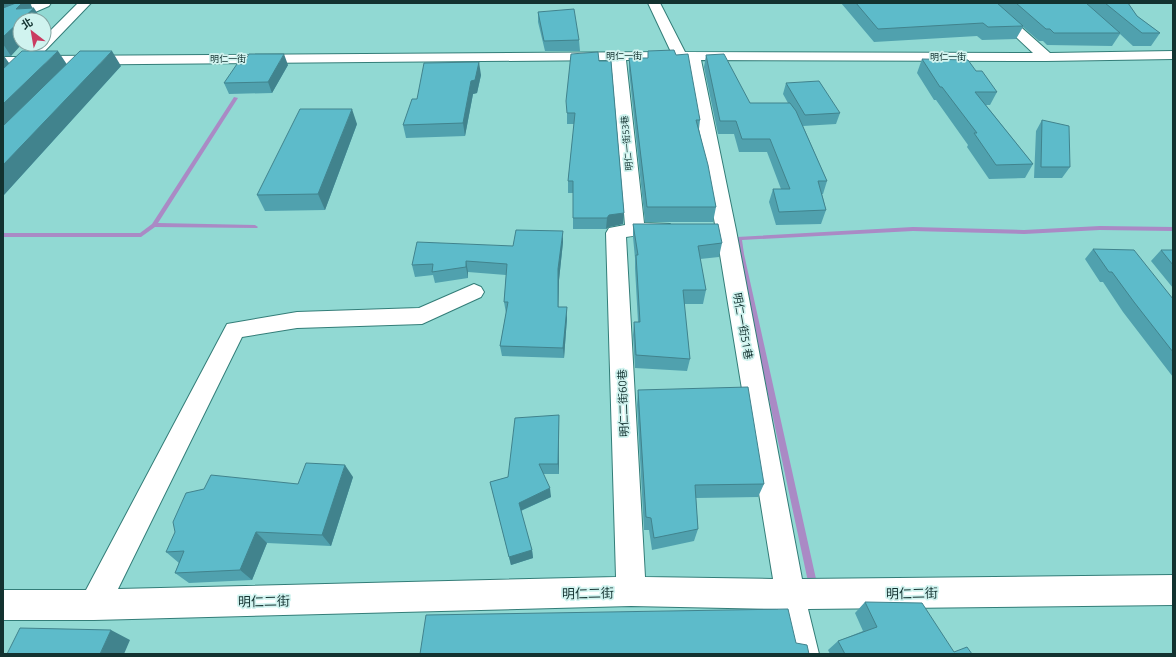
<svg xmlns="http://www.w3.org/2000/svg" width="1176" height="657" font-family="'Open Sans','Noto Sans TC',sans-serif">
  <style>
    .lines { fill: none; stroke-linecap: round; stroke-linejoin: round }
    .stream { fill: #aa8ac5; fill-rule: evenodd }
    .minor-casing { stroke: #337d78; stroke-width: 2 }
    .minor { fill: #fff; fill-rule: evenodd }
    .wall { fill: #50a1ae }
    .shaded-wall { fill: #41838d }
    .building { fill: #5dbbca; stroke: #41838d }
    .labels { text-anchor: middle; stroke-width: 3.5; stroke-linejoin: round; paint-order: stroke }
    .far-street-label { font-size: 9px; fill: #133230; stroke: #d0f3ef }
    .street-label { font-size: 11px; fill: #133230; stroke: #d0f3ef }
    .near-street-label { font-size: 13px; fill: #133230; stroke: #d0f3ef }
  </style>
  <rect width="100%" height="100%" fill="#91d9d3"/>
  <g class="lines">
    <path class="stream" d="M 234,97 L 238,98 L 158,223 L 255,225 L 258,227 L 257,228 L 155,227 L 141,237 L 3,237 L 3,233 L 140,233 L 152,224 Z
      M 1100,226 L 1173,227 L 1173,231 L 1100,230 L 1024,234 L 913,231 L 742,240 L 744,254 L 818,588 L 816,591 L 813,593 L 810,591 L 738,254 L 736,238 L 737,237 L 913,227 L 1024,230 Z"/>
    <g class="minor-casing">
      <path id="minor" d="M 34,3 L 51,3 L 49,6 L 3,26 L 3,17 Z
        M 78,3 L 91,3 L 40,56 L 671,52 L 648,3 L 660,3 L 685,52 L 1033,53 L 980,3 L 994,3 L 1050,53 L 1173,51 L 1173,59 L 1046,61 L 701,60 L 736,230 L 802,579 L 1173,575 L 1173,605 L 808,609 L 819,654 L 787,654 L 778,609 L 631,606 L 94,620 L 3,620 L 3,590 L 86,590 L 227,324 L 297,312 L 419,308 L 474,284 L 481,287 L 484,292 L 481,297 L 422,324 L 297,328 L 242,337 L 118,589 L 616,577 L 606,233 L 609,228 L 625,225 L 611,60 L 32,65 L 8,89 L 3,91 L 3,77 L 15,65 L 3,65 L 3,57 L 24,57 L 37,44 L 44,44 L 44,37 ZM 626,60 L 686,60 L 716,230 L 773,579 L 645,577 L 626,237 C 640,234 656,237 670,234 L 673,229 L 670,224 L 644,223 Z"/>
    </g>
    <use href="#minor" class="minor"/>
  </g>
  <path class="wall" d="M 3,3 L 31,3 L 30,3 L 11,56 L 4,56 L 9,63 L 67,64 L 121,66 L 3,196 Z
    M 841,3 L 1128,3 L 1137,16 L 1160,33 L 1151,46 L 1133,46 L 1120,34 L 1112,46 L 1047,45 L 1043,41 L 1039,41 L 1023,27 L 1016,39 L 982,40 L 977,36 L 874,42 Z
    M 538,12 L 579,40 L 580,51 L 545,51 L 538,22 Z
    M 571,54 L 623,224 L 609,227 L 606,229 L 573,229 L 573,193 L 568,193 L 568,181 L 574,124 L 567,124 L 567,111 Z
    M 706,55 L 750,103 L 788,103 L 783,94 L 786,83 L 840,113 L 836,124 L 803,126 L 827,181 L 823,194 L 822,194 L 826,210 L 821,224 L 776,225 L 769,202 L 773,189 L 781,189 L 767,152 L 739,152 L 734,134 L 718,134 L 704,67 Z
    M 629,58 L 700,120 L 699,129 L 716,207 L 713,222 L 645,222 L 629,71 Z
    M 922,59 L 976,71 L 997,92 L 990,105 L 986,105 L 1033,164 L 1025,178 L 989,179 L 967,147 L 968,145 L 936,100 L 934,100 L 917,73 Z
    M 243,64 L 288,65 L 272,93 L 229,94 L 224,83 Z
    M 481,75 L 477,93 L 473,94 L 465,136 L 406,138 L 403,125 L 417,99 Z
    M 1042,120 L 1070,167 L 1062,178 L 1034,178 L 1036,131 Z
    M 357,124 L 325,210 L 265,211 L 257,195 Z
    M 633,224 L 722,243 L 719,257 L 700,259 L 706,290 L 703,304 L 684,304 L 690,359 L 687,371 L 635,368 L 633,335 L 634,322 L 638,322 L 635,268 L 635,258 L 633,237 Z
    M 563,242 L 559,280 L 558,307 L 567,318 L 564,358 L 502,356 L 500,346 L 506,313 L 504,302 L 506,275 L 468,272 L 468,278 L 435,283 L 433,275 L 415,277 L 412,265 L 513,246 Z
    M 1093,249 L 1173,299 L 1173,377 L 1123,312 L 1103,282 L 1100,282 L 1085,259 Z
    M 1161,250 L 1173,250 L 1173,288 L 1151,261 Z
    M 638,390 L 764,484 L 758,497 L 696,498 L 698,529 L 694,541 L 652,550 L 649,530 L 644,530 L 637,405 Z
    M 559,415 L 559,474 L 543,474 L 551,497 L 521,511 L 532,550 L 533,558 L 511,565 L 490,482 L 508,477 Z
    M 353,477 L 331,546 L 267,543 L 252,580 L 189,583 L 175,573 L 179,563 L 166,552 L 298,484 Z
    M 865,602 L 954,652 L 972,654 L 830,654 L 828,650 L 838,641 L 863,631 L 855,613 Z"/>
  <path class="shaded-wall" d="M 3,3 L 31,3 L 30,3 L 33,9 L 34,8 L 42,20 L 21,20 L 3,16 Z
    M 20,21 L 20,44 L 22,44 L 11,56 L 3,44 L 3,37 Z
    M 58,51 L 68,66 L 3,132 L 3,104 Z
    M 112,51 L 121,66 L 3,196 L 3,165 Z
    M 284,54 L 288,65 L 272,93 L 268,82 Z
    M 3,55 L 11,66 L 3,75 Z
    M 479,62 L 481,75 L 477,93 L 473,94 L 465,136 L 463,123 L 471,81 Z
    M 352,109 L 357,124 L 325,210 L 318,194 Z
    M 624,213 L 623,224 L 609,227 L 606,229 L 607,218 L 609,215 Z
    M 563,231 L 563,242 L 559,280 L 558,318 L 558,269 Z
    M 466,261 L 468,272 L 468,278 L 466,267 Z
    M 567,307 L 567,318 L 564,358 L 563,348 Z
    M 559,415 L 559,474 L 558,464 Z
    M 345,465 L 353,477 L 331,546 L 322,535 Z
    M 550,488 L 551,497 L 520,511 L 519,503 Z
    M 256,532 L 267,543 L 252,580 L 240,570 Z
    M 532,550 L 533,558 L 511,565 L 509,557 Z
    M 111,630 L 130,640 L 124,654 L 100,654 Z"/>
  <path class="building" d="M 16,3 L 22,3 L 16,9 L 34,8 L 21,20 L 20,20 L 20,21 L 3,37 L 3,8 Z
    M 856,3 L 997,3 L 1023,26 L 988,27 L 983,23 L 878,29 Z
    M 1016,3 L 1086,3 L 1120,33 L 1054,33 L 1050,29 L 1046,29 Z
    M 1105,3 L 1128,3 L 1137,16 L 1160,33 L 1142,33 Z
    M 574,9 L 579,40 L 544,41 L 538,12 Z
    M 674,50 L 676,55 L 688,54 L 700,120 L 696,120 L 708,165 L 716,207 L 647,207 L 629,58 L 648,58 L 648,51 Z
    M 22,51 L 58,51 L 3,104 L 3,69 Z
    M 80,51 L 112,51 L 3,165 L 3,126 Z
    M 598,52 L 599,61 L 611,61 L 624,213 L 609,215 L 607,218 L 573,218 L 573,181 L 568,181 L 575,113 L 567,113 L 566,101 L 571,54 Z
    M 249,54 L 284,54 L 268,82 L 224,83 L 237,64 L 243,64 Z
    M 724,54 L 750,103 L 790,103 L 796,111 L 827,181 L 818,181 L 826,210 L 779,212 L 773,189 L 790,189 L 770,139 L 742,139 L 736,121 L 720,121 L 706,55 Z
    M 922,59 L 968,60 L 976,71 L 982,71 L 997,92 L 975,92 L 1033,164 L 996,165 L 974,133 L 977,133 L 942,87 L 940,87 Z
    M 479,62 L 475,80 L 471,81 L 463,123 L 403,125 L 412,99 L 417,99 L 424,63 Z
    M 819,81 L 840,113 L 805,115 L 786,83 Z
    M 300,109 L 352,109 L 318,194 L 257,195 Z
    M 1042,120 L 1069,126 L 1070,167 L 1041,167 Z
    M 633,224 L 718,224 L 722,243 L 698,246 L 706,290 L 683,290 L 690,359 L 636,355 L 634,322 L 640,322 L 636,255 L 638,255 Z
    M 516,230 L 563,231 L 558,269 L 558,307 L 567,307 L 563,348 L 500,346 L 508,302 L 504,302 L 507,264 L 466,261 L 466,267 L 432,272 L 433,264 L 412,265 L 417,242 L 513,246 Z
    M 1093,249 L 1134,250 L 1173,299 L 1173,352 L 1134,302 L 1112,272 L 1109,272 Z
    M 1161,250 L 1173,250 L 1173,265 Z
    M 748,387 L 764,484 L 695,485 L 698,529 L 654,538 L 651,518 L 646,517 L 638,390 Z
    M 559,415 L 558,464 L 539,464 L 550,488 L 519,503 L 532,550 L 509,557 L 490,482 L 508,477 L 515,418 Z
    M 306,463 L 345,465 L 322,535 L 256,532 L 240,570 L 175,573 L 184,551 L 166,552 L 175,532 L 173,522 L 186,493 L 204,489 L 211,475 L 298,484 Z
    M 865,602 L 922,603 L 954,652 L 967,647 L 972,654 L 845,654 L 838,641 L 877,627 Z
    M 788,609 L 796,643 L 807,645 L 809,654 L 420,654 L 426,615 Z
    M 20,628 L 111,630 L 100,654 L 7,654 Z"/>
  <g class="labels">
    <g class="far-street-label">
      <text x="624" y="59">明仁一街</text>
      <text x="948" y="60">明仁一街</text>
      <text x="228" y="62">明仁一街</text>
      <text transform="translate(627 143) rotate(-95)" y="3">明仁一街53巷</text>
    </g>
    <g class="street-label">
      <text transform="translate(743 326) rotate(80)" y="4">明仁一街51巷</text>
      <text transform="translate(623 403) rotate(-92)" y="4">明仁二街60巷</text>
    </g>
    <g class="near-street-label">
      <text transform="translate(588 593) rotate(-1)" y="5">明仁二街</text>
      <text transform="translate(912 593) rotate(-1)" y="5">明仁二街</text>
      <text transform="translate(264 601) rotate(-1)" y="5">明仁二街</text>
    </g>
  </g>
  <rect width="1176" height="657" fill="none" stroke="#133230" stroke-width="8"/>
  <g transform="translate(32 32) rotate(329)"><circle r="19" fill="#d0f3ef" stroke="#84a6a3"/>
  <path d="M0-3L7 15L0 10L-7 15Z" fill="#ca3b61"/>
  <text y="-6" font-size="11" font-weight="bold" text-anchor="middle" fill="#133230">北</text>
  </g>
</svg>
